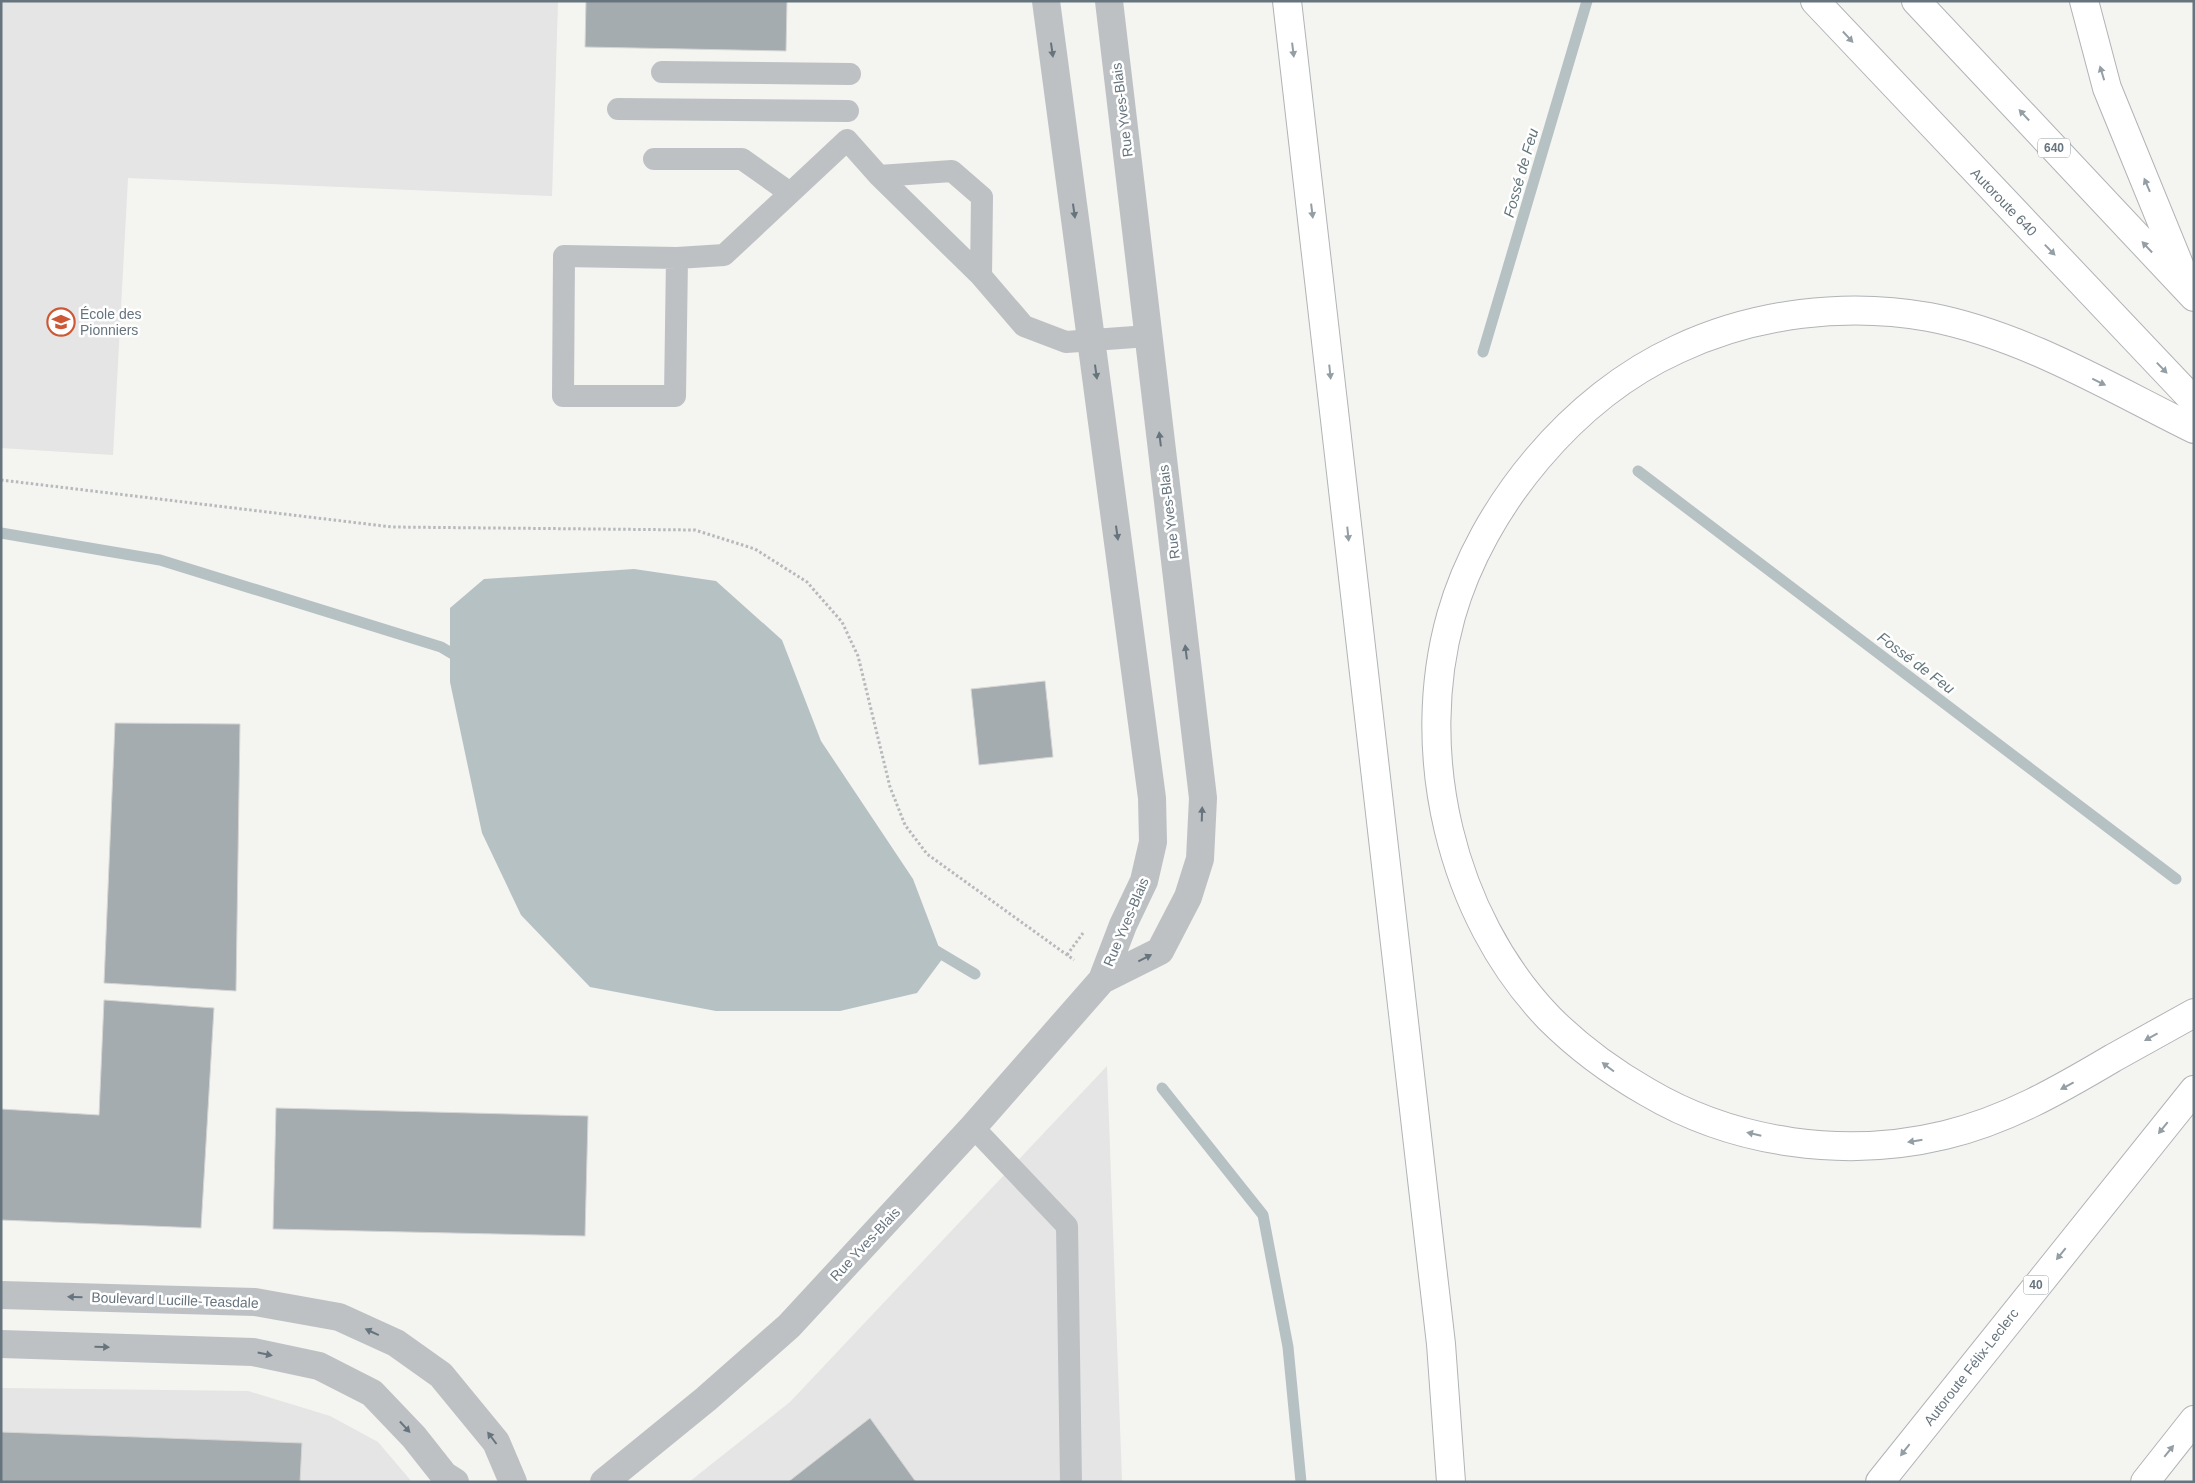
<svg xmlns="http://www.w3.org/2000/svg" width="2195" height="1483" font-family="Helvetica,sans-serif">
  <style>
    .built { fill: #e4e5e4 }
    .water { fill: #b6c1c4 }
    .lines { fill: none; stroke-linecap: round; stroke-linejoin: round }
    .stream { stroke: #b6c1c4; stroke-width: 11 }
    .building { fill: #a4acb0; stroke: #d5d5d3 }
    .highway-casing { stroke: #b0b4b6; stroke-width: 30 }
    .path { stroke: #b7babc; stroke-width: 3; stroke-dasharray: 2.5 2.5; stroke-linecap: butt }
    .lane { stroke: #bdc1c4; stroke-width: 22 }
    .street { stroke: #bdc1c4; stroke-width: 28 }
    .highway { stroke: #fff; stroke-width: 28 }
    .oneway { fill: #949ea5 }
    .oneway2 { fill: #66747e }
    .labels { text-anchor: middle; stroke-width: 5; stroke-linejoin: round; paint-order: stroke }
    .shield { fill: #fff; stroke: #949ea5; stroke-width: 1 }
    .shield-label { font-size: 12px; font-weight: bold; fill: #66747e }
    .street-label { font-size: 14px; fill: #66747e; stroke: #fff }
    .poi-label { font-size: 14px; fill: #66747e; stroke: #fff; text-anchor: start }
    .water-label { font-size: 15px; font-style: italic; fill: #62757b; stroke: #fff }
  </style>
  <rect width="100%" height="100%" fill="#f4f4f0"/>
  <path class="built" d="M 1,1 L 558,1 L 552,196 L 128,178 L 113,455 L 1,448 Z
    M 1107,1066 L 1122,1482 L 689,1482 L 790,1402 Z
    M 1,1388 L 248,1391 L 330,1416 L 378,1442 L 412,1482 L 1,1482 Z"/>
  <path class="water" d="M 634,569 L 716,581 L 782,640 L 821,741 L 913,879 L 943,958 L 917,993 L 840,1011 L 716,1011 L 590,987 L 521,915 L 482,833 L 450,682 L 450,608 L 484,579 Z"/>
  <g class="lines">
    <path class="stream" d="M 1483,352 L 1587,1
      M 1638,471 L 2176,879
      M 1,533 L 160,560 L 441,647 L 463,660
      M 928,946 L 975,974
      M 1162,1088 L 1263,1215 L 1288,1347 L 1301,1482"/>
  </g>
  <path class="building" d="M 586,1 L 787,1 L 786,51 L 585,47 Z
    M 1045,681 L 1053,757 L 979,765 L 971,689 Z
    M 115,723 L 240,724 L 236,991 L 104,983 Z
    M 104,1000 L 214,1008 L 201,1228 L 1,1220 L 1,1109 L 99,1115 Z
    M 276,1108 L 588,1116 L 585,1236 L 273,1229 Z
    M 870,1418 L 916,1482 L 788,1482 Z
    M 1,1432 L 302,1443 L 300,1482 L 1,1482 Z"/>
  <g class="lines">
    <g class="highway-casing">
      <path id="highway" d="M 1287,1 L 1430,1249 L 1441,1344 L 1451,1482
        M 1815,1 L 2194,401
        M 1916,1 L 2194,297
        M 2084,1 L 2107,88 L 2185,279
        M 2194,429 C 2109,387 2023,335 1929,317 C 1846,302 1755,313 1678,349 C 1574,396 1482,506 1451,616 C 1413,752 1450,915 1549,1018 C 1578,1047 1612,1072 1647,1092 C 1735,1144 1846,1159 1945,1135 C 2007,1120 2059,1090 2113,1058 C 2140,1043 2167,1028 2194,1013
        M 1880,1482 L 2194,1090
        M 2145,1482 L 2194,1420"/>
    </g>
    <path class="path" d="M 1,480 L 392,527 L 695,530 L 755,549 L 807,582 L 842,622 L 858,656 L 890,787 L 905,825 L 927,854 L 1074,960
      M 1067,955 L 1083,933"/>
    <path class="lane" d="M 662,72 L 850,74
      M 618,109 L 848,111
      M 654,159 L 742,159 L 790,193
      M 879,176 L 952,171 L 982,197 L 981,276
      M 677,258 L 675,396 L 563,396 L 564,256 L 677,258 L 724,255 L 847,140 L 879,176 L 981,276 L 1024,326 L 1066,342 L 1148,336
      M 973,1127 L 1067,1226 L 1071,1482"/>
    <path class="street" d="M 1102,980 L 1160,951 L 1188,897 L 1200,859 L 1203,798 L 1109,1
      M 1,1295 L 255,1302 L 339,1317 L 396,1343 L 441,1375 L 496,1442 L 513,1482
      M 1,1344 L 253,1352 L 319,1366 L 372,1393 L 414,1437 L 444,1475 L 455,1482
      M 604,1482 L 706,1399 L 789,1326 L 973,1127 L 1102,980 L 1123,925 L 1144,881 L 1153,842 L 1152,798 L 1046,1"/>
    <use href="#highway" class="highway"/>
  </g>
  <defs><path id="oneway-solid" d="M-6-.8H1V-3.2L6.5 0L1 3.2V.8H-6Z" transform="scale(1.25)"/></defs>
  <g class="oneway">
    <use href="#oneway-solid" transform="translate(1848 37) rotate(47)"/>
    <use href="#oneway-solid" transform="translate(1293 50) rotate(83)"/>
    <use href="#oneway-solid" transform="translate(2102 73) rotate(-107)"/>
    <use href="#oneway-solid" transform="translate(2024 115) rotate(-133)"/>
    <use href="#oneway-solid" transform="translate(2147 185) rotate(-113)"/>
    <use href="#oneway-solid" transform="translate(1312 211) rotate(83)"/>
    <use href="#oneway-solid" transform="translate(2147 247) rotate(-133)"/>
    <use href="#oneway-solid" transform="translate(2050 250) rotate(46)"/>
    <use href="#oneway-solid" transform="translate(2162 368) rotate(46)"/>
    <use href="#oneway-solid" transform="translate(1330 372) rotate(84)"/>
    <use href="#oneway-solid" transform="translate(2099 382) rotate(26)"/>
    <use href="#oneway-solid" transform="translate(1348 534) rotate(84)"/>
    <use href="#oneway-solid" transform="translate(2151 1037) rotate(151)"/>
    <use href="#oneway-solid" transform="translate(1608 1067) rotate(-143)"/>
    <use href="#oneway-solid" transform="translate(2067 1086) rotate(152)"/>
    <use href="#oneway-solid" transform="translate(2163 1128) rotate(129)"/>
    <use href="#oneway-solid" transform="translate(1754 1134) rotate(-167)"/>
    <use href="#oneway-solid" transform="translate(1915 1141) rotate(171)"/>
    <use href="#oneway-solid" transform="translate(2061 1254) rotate(129)"/>
    <use href="#oneway-solid" transform="translate(1905 1450) rotate(128)"/>
    <use href="#oneway-solid" transform="translate(2169 1451) rotate(-51)"/>
  </g>
  <g class="oneway2">
    <use href="#oneway-solid" transform="translate(1052 50) rotate(82)"/>
    <use href="#oneway-solid" transform="translate(1074 211) rotate(82)"/>
    <use href="#oneway-solid" transform="translate(1096 372) rotate(82)"/>
    <use href="#oneway-solid" transform="translate(1160 439) rotate(-97)"/>
    <use href="#oneway-solid" transform="translate(1117 533) rotate(82)"/>
    <use href="#oneway-solid" transform="translate(1186 652) rotate(-97)"/>
    <use href="#oneway-solid" transform="translate(1202 814) rotate(-88)"/>
    <use href="#oneway-solid" transform="translate(1145 958) rotate(-27)"/>
    <use href="#oneway-solid" transform="translate(75 1297) rotate(-178)"/>
    <use href="#oneway-solid" transform="translate(372 1332) rotate(-155)"/>
    <use href="#oneway-solid" transform="translate(102 1347) rotate(2)"/>
    <use href="#oneway-solid" transform="translate(265 1354) rotate(12)"/>
    <use href="#oneway-solid" transform="translate(405 1427) rotate(47)"/>
    <use href="#oneway-solid" transform="translate(492 1438) rotate(-127)"/>
  </g>
  <defs>
    <g id="school-ring" transform="scale(1.4375)"><circle r="9.5" fill="#fff" stroke="#ce5735" stroke-width="1.5"/><path d="M0-5L7-2L0 1L-7-2ZM-4 1L0 2.5L4 1V4Q0 6-4 4Z" fill="#ce5735"/></g>
  </defs>
  <g fill-rule="evenodd">
    <use href="#school-ring" x="61" y="322"/>
  </g>
  <g class="labels">
    <g class="shield">
      <rect x="2038" y="138.5" width="32" height="19" rx="4"/>
      <rect x="2023.5" y="1275.5" width="25" height="19" rx="4"/>
    </g>
    <g class="shield-label">
      <text x="2054" y="152">640</text>
      <text x="2036" y="1289">40</text>
    </g>
    <g class="street-label">
      <text transform="translate(1122 110) rotate(-97)" y="5">Rue Yves-Blais</text>
      <text transform="translate(2004 202) rotate(46)" y="5">Autoroute 640</text>
      <text transform="translate(1169 512) rotate(-97)" y="5">Rue Yves-Blais</text>
      <text transform="translate(1126 922) rotate(-67)" y="5">Rue Yves-Blais</text>
      <text transform="translate(865 1244) rotate(-47)" y="5">Rue Yves-Blais</text>
      <text transform="translate(175 1300) rotate(2)" y="5">Boulevard Lucille-Teasdale</text>
      <text transform="translate(1971 1367) rotate(-52)" y="5">Autoroute Félix-Leclerc</text>
    </g>
    <g class="poi-label">
      <text x="80" y="319">École des<tspan x="80" dy="16">Pionniers</tspan></text>
    </g>
    <g class="water-label">
      <text transform="translate(1521 173) rotate(-74)" y="5">Fossé de Feu</text>
      <text transform="translate(1916 663) rotate(37)" y="5">Fossé de Feu</text>
    </g>
  </g>
  <rect width="2195" height="1483" fill="none" stroke="#66747e" stroke-width="5"/>
</svg>
